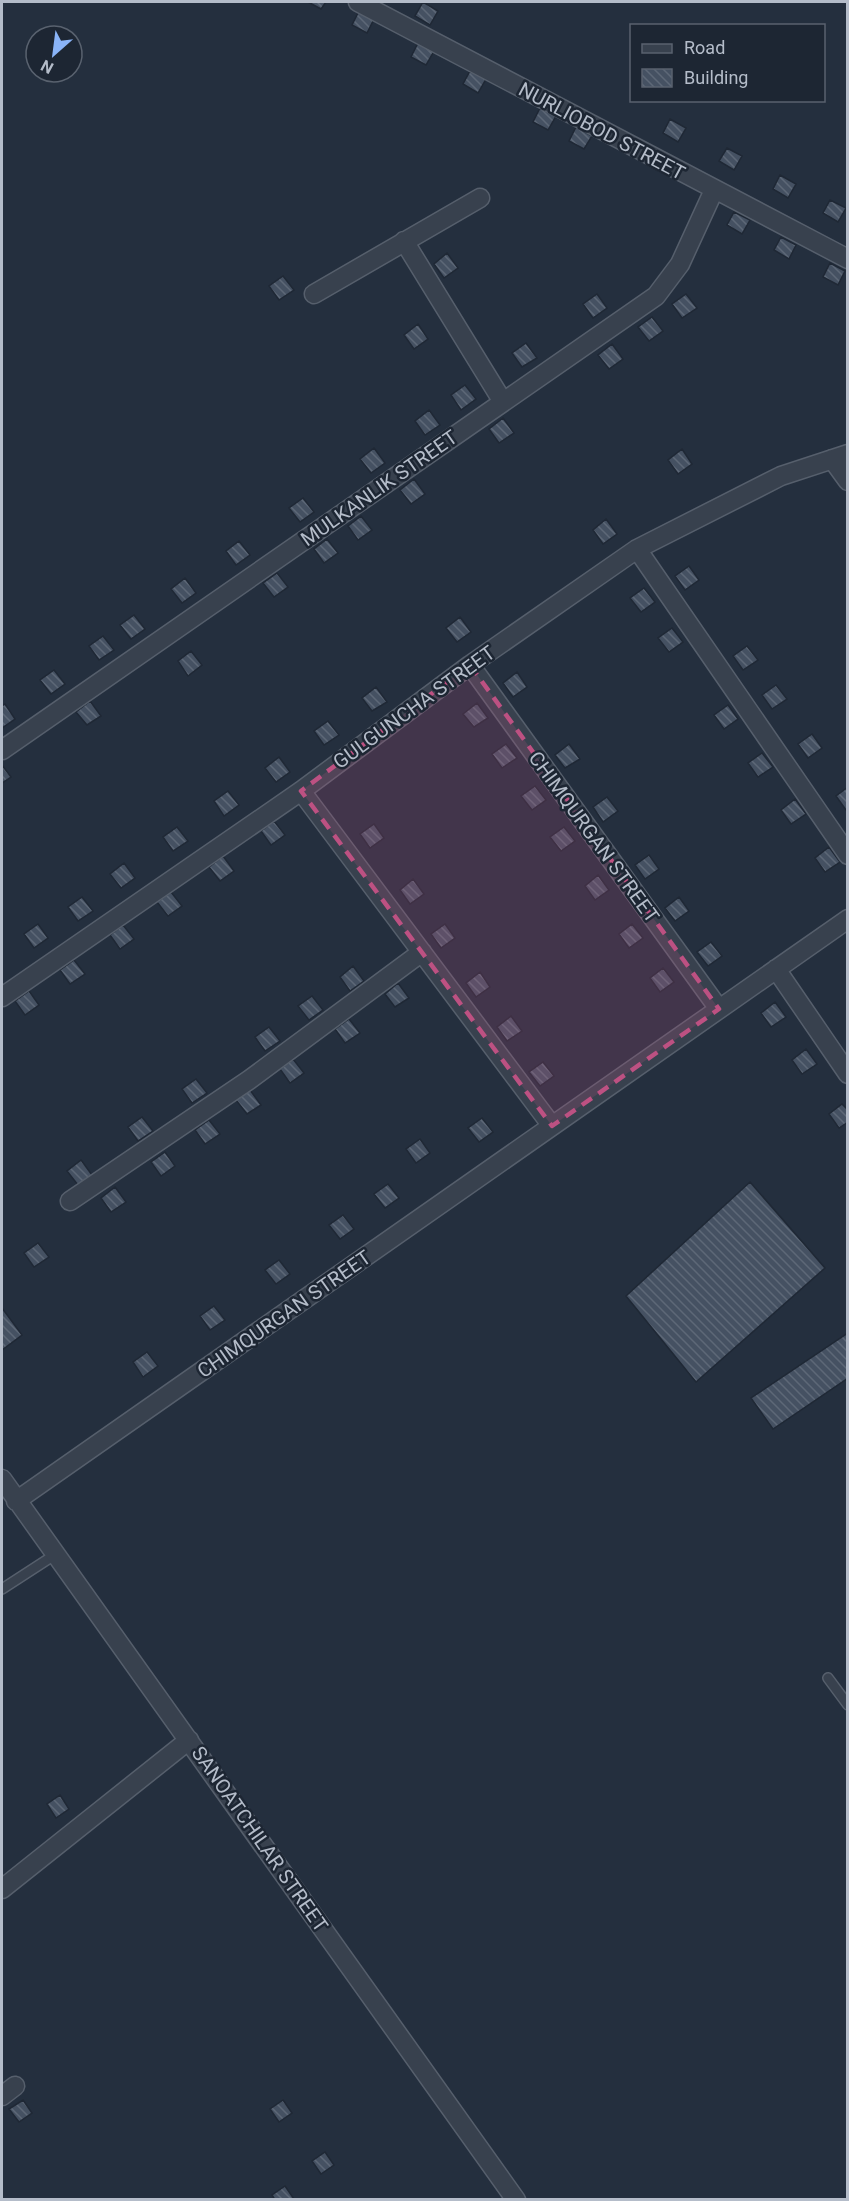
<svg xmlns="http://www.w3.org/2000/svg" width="849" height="2201" font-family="Roboto,sans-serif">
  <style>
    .building { fill: url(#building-back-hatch); stroke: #1f2835; stroke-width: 1.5 }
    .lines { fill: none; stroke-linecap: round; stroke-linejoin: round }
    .lane-casing { stroke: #565f6c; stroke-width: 12 }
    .street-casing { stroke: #565f6c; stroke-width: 21 }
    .lane { stroke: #38414e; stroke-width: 9 }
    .street { stroke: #38414e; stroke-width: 18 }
    .marked { fill: #bd5182; fill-opacity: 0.2; stroke: #bd5182; stroke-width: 4.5; stroke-dasharray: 12 8; stroke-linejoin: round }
    .labels { text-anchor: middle; stroke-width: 5; stroke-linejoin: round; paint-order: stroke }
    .street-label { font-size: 20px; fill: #b4bcc9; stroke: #1d2633 }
  </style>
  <defs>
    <pattern id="building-back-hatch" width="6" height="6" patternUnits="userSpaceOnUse" patternTransform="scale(1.5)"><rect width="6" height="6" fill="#455162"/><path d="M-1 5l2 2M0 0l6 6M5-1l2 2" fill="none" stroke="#5d6877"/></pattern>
  </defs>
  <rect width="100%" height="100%" fill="#242f3e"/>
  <path class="building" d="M 308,2 L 326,2 L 321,9 Z
    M 423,2 L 438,11 L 430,25 L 415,16 Z
    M 359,11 L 374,19 L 367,33 L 352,25 Z
    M 418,43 L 434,51 L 426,65 L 411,57 Z
    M 470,71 L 486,79 L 478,93 L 463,84 Z
    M 540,108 L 556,116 L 548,130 L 533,122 Z
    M 670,119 L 686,128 L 678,142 L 663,133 Z
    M 576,127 L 592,136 L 584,149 L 569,141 Z
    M 727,148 L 742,156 L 734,170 L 719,161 Z
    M 780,175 L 796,184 L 788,198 L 773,189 Z
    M 830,200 L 846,208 L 838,222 L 823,213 Z
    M 734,212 L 750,220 L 742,234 L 727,225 Z
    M 781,237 L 796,245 L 789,259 L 774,250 Z
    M 447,253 L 458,268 L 444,278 L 434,264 Z
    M 830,263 L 845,271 L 838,285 L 823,277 Z
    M 283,276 L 294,290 L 279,300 L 269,286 Z
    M 597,294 L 607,308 L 593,318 L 583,304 Z
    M 686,294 L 697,308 L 682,318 L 672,304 Z
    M 652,317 L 663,331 L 649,341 L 638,327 Z
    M 418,324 L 428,339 L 414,349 L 404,335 Z
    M 526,343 L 537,358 L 522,367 L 512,353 Z
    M 612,344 L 623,359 L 609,369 L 598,355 Z
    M 465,385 L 476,399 L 461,410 L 451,395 Z
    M 429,410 L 440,425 L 425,435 L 415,421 Z
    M 503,418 L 514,433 L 499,443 L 489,429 Z
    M 374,448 L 385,463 L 371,473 L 360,459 Z
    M 682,449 L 692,464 L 678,474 L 668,460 Z
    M 414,479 L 425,494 L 411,504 L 400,490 Z
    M 303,498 L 314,512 L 300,522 L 289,508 Z
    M 361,516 L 372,530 L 358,540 L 348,526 Z
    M 606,519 L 617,534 L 603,544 L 593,530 Z
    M 327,539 L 338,553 L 324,563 L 314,549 Z
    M 239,541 L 250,555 L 236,565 L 226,551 Z
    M 689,566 L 699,580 L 685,590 L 675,576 Z
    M 277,573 L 288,587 L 274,597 L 263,583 Z
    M 185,578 L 196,593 L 182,603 L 171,589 Z
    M 644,588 L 655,602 L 641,612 L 630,598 Z
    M 134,615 L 145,629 L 131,639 L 120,625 Z
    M 460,617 L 471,632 L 457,642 L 446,628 Z
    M 672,628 L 683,642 L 669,652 L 658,638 Z
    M 103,636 L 114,650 L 99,660 L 89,646 Z
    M 747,646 L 758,660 L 743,670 L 733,656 Z
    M 191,651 L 202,665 L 188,676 L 178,661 Z
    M 54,670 L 65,684 L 51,694 L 40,680 Z
    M 517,672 L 527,687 L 513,697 L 503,683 Z
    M 776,685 L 787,699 L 772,709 L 762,695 Z
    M 376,687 L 387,702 L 372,711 L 362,698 Z
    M 90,701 L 101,716 L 87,725 L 76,712 Z
    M 477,703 L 488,718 L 474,727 L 463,714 Z
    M 5,704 L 15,719 L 2,728 L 2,706 Z
    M 728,705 L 738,719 L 724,729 L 714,715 Z
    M 328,721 L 339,735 L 324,745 L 314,731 Z
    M 812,734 L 822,748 L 808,758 L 798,744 Z
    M 506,744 L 517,758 L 502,768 L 492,754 Z
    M 569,744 L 580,759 L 565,768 L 555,755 Z
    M 762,753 L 773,767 L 758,777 L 748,763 Z
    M 279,757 L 290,772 L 276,782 L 265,768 Z
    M 2,765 L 11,777 L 2,783 Z
    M 535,786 L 546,800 L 532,810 L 521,796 Z
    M 848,787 L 848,809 L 846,810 L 836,796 Z
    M 228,791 L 239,805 L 224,816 L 214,801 Z
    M 607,797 L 618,811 L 603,822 L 593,807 Z
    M 795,799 L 806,814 L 791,824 L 781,810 Z
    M 274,821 L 285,835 L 271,845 L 261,831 Z
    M 374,824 L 384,838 L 370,848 L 360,834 Z
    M 177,827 L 188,841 L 173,851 L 163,837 Z
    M 564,827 L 575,841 L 561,851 L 550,837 Z
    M 829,847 L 840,862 L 825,872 L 815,858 Z
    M 649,855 L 659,869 L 645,879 L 635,865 Z
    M 223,856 L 234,871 L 220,881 L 209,867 Z
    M 124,863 L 135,878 L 121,888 L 110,874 Z
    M 598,875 L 609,890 L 595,900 L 585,886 Z
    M 413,879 L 424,894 L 410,904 L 400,890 Z
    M 171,892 L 182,906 L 168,916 L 157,902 Z
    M 82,897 L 93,911 L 78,921 L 68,907 Z
    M 679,897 L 689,911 L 675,921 L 665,908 Z
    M 38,924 L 48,938 L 34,948 L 24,934 Z
    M 445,924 L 455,938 L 441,948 L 431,934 Z
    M 632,924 L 643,938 L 629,948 L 619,934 Z
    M 123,925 L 134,939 L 120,949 L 110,935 Z
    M 711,942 L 722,956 L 708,966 L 697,952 Z
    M 74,960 L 85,974 L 70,984 L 60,970 Z
    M 353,966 L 364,981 L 350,991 L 340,977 Z
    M 663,968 L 674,982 L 660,992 L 650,978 Z
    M 480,972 L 490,987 L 476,997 L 466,983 Z
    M 398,983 L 409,998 L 395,1007 L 385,994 Z
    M 29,991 L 39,1005 L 25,1015 L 15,1001 Z
    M 312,996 L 323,1010 L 309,1020 L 298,1006 Z
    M 775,1002 L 786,1017 L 771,1027 L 761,1013 Z
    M 511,1016 L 522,1031 L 507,1041 L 497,1027 Z
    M 349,1019 L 360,1033 L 345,1043 L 335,1029 Z
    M 269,1027 L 280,1041 L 265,1051 L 255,1037 Z
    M 806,1049 L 817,1064 L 802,1074 L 792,1060 Z
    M 293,1059 L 304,1073 L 290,1083 L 280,1069 Z
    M 543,1062 L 554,1076 L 540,1086 L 529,1072 Z
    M 196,1079 L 207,1093 L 192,1103 L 182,1089 Z
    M 250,1090 L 261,1105 L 247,1114 L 236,1100 Z
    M 842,1104 L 848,1110 L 848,1122 L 839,1128 L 829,1114 Z
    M 142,1117 L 153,1131 L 138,1141 L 128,1127 Z
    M 482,1118 L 493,1132 L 479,1142 L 468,1128 Z
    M 209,1120 L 220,1134 L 205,1144 L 195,1130 Z
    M 420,1139 L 430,1153 L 416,1163 L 406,1149 Z
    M 165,1152 L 175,1166 L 161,1176 L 151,1162 Z
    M 81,1160 L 92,1175 L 78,1185 L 67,1171 Z
    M 750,1182 L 825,1268 L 696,1382 L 626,1296 Z
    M 388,1184 L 399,1198 L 385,1208 L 374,1194 Z
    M 115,1187 L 126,1202 L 111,1212 L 101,1198 Z
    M 343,1215 L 354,1229 L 340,1239 L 329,1225 Z
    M 38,1243 L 49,1257 L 34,1267 L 24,1253 Z
    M 279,1260 L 290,1274 L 276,1284 L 265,1270 Z
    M 214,1306 L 225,1320 L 210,1330 L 200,1316 Z
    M 2,1308 L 22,1335 L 2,1350 Z
    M 848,1333 L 848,1378 L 773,1429 L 751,1398 Z
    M 147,1352 L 158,1366 L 143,1377 L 133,1362 Z
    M 60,1795 L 69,1809 L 56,1818 L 47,1804 Z
    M 23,2100 L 32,2113 L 19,2122 L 9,2109 Z
    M 283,2100 L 292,2113 L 279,2122 L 270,2109 Z
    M 325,2152 L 334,2165 L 321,2174 L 312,2161 Z
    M 285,2186 L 294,2199 L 275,2200 L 272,2195 Z"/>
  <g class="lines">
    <g class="lane-casing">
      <path id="lane" d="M 2,1589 L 56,1554
        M 828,1678 L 848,1705"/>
    </g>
    <g class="street-casing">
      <path id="street" d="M 358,2 L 848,259
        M 404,241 L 503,402
        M 314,294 L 480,198
        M 832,459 L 848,481
        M 637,549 L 848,855
        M 470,665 L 719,1009
        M 2,750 L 656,296 L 680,264 L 714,190
        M 301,791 L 552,1126
        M 776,969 L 848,1074
        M 2,997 L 301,791 L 470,665 L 637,549 L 781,476 L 848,454
        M 70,1201 L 249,1080 L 422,952
        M 2,1479 L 516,2200
        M 16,1501 L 848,919
        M 2,1889 L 189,1740
        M 2,2096 L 15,2086"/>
    </g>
    <use href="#lane" class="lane"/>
    <use href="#street" class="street"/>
  </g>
  <path class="marked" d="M 470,665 L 719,1009 L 552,1126 L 301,791 Z"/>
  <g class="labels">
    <g class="street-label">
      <text transform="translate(602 131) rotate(28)" y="7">NURLIOBOD STREET</text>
      <text transform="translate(379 488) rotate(-35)" y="7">MULKANLIK STREET</text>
      <text transform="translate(414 707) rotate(-36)" y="7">GULGUNCHA STREET</text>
      <text transform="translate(594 837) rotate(54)" y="7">CHIMQURGAN STREET</text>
      <text transform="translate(284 1314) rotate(-35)" y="7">CHIMQURGAN STREET</text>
      <text transform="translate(260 1839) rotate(55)" y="7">SANOATCHILAR STREET</text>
    </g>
  </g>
  <rect width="849" height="2201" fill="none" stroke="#b4bcc9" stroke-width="6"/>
  <rect x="630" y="24" width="195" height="78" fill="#1d2633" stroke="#59626f" stroke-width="1.5"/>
  <rect x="642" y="44" width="30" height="9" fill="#38414e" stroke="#59626f" stroke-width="1.5"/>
  <text x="684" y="54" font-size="18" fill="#b4bcc9">Road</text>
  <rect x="642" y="69" width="30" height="18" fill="url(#building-back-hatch)" stroke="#59626f" stroke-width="1.5"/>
  <text x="684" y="84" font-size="18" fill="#b4bcc9">Building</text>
  <g transform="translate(54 54) rotate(208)"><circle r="28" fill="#1d2633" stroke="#59626f" stroke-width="1.5"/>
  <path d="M0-4.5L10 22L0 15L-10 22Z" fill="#8ab4f8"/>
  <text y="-9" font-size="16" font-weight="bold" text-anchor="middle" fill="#b4bcc9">N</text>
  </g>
</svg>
